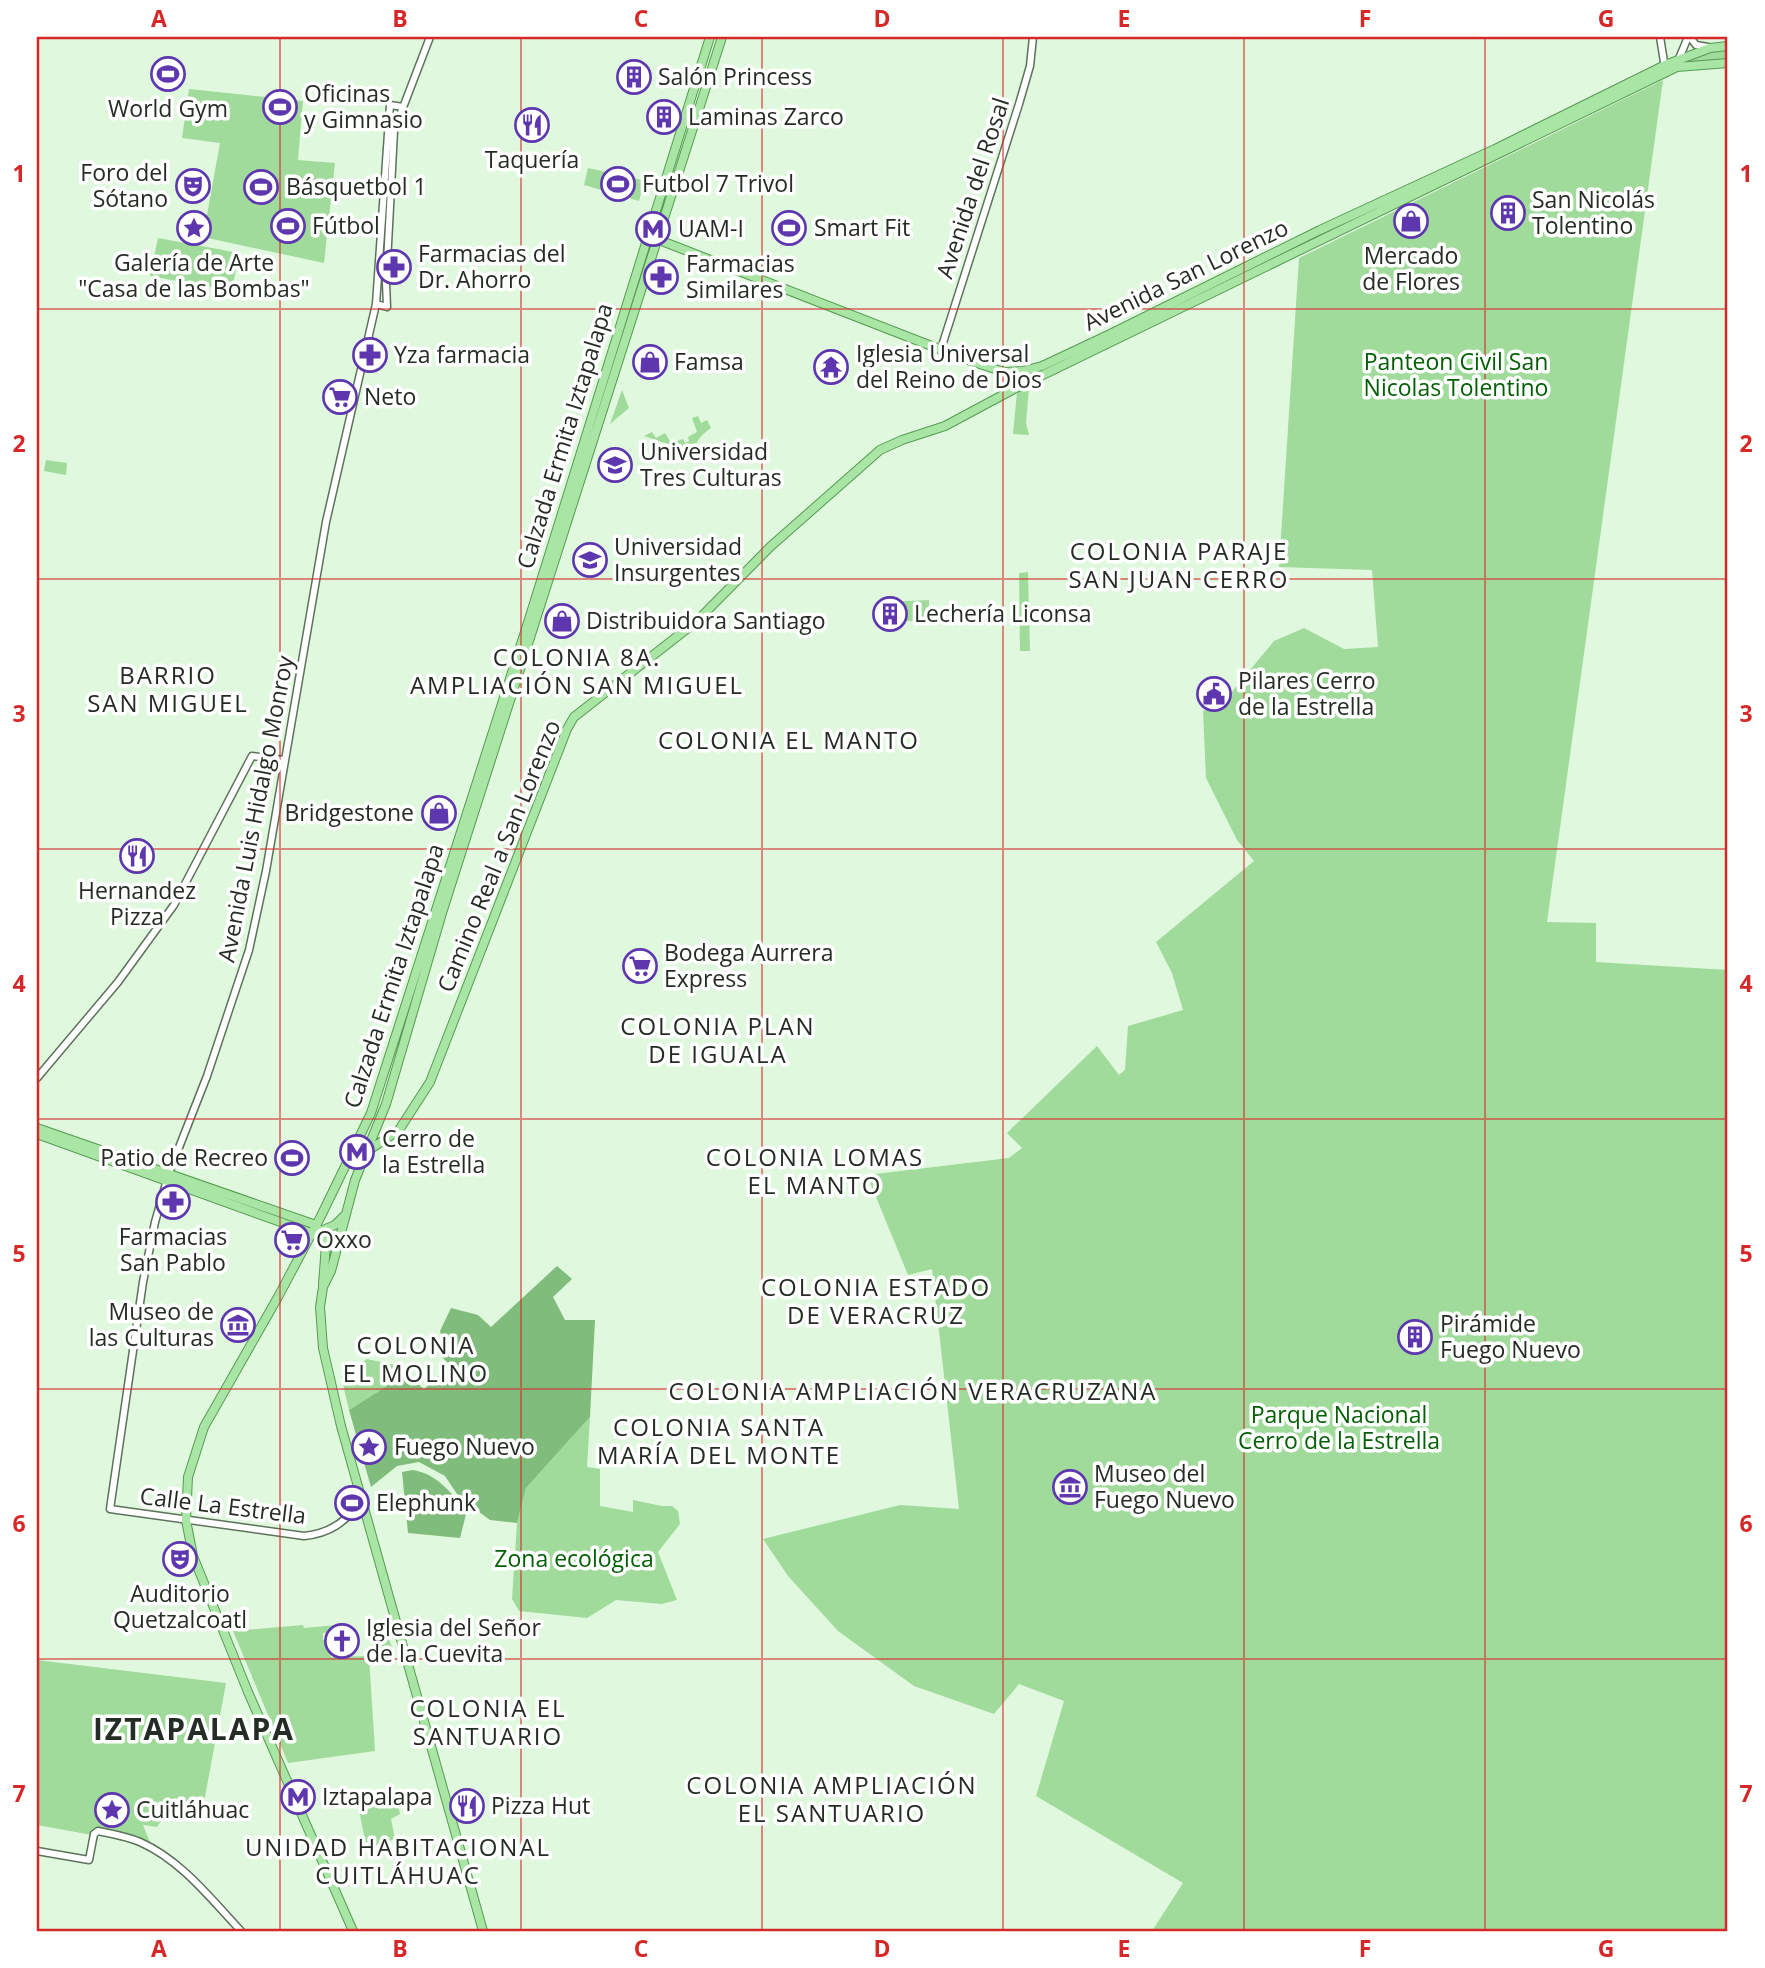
<svg xmlns="http://www.w3.org/2000/svg" width="1765" height="1968" font-family="'Open Sans',sans-serif">
  <style>
    .green { fill: #a0db9b }
    .forest { fill: #80bc7b }
    .lines { fill: none; stroke-linecap: round; stroke-linejoin: round }
    .minor-casing { stroke: #5d725b; stroke-width: 9 }
    .major-casing { stroke: #559b51; stroke-width: 10 }
    .minor { stroke: #fff; stroke-width: 6 }
    .major { stroke: #a9e6a6; stroke-width: 8 }
    .grid { fill: none; stroke: #d62828; stroke-width: 2; stroke-opacity: 0.55 }
    .labels { text-anchor: middle; stroke-width: 7; stroke-linejoin: round; paint-order: stroke }
    .poi-label { font-size: 23px; fill: #242d23; stroke: #fff; text-anchor: start }
    .street-label { font-size: 23px; fill: #242d23; stroke: #fff }
    .park-label { font-size: 23px; fill: #025f03; stroke: #fff }
    .neighbourhood-label { font-size: 24px; letter-spacing: 2px; fill: #242d23; stroke: #fff }
    .district-label { font-size: 30px; font-weight: bold; letter-spacing: 2px; fill: #242d23; stroke: #fff }
    .neatline { fill: none; stroke: #d62828; stroke-width: 2.5 }
    .grid-label { font-size: 23px; text-anchor: middle; font-weight: bold; fill: #d62828 }
  </style>
  <rect width="100%" height="100%" fill="#e0f8de"/>
  <path class="green" d="M 1728,47 L 1728,61 L 1691,64 L 1687,61 L 1689,55 Z
    M 1663,80 L 1547,922 L 1596,923 L 1596,962 L 1728,970 L 1728,1931 L 1152,1931 L 1183,1883 L 1036,1796 L 1064,1701 L 1019,1684 L 994,1714 L 914,1686 L 838,1631 L 788,1576 L 763,1539 L 900,1505 L 959,1509 L 932,1269 L 908,1275 L 867,1175 L 1009,1158 L 1022,1148 L 1007,1133 L 1097,1046 L 1119,1075 L 1125,1070 L 1128,1026 L 1183,1010 L 1172,973 L 1156,942 L 1254,861 L 1237,840 L 1206,778 L 1203,711 L 1221,705 L 1274,641 L 1304,628 L 1344,649 L 1378,647 L 1372,570 L 1279,567 L 1299,258 Z
    M 189,89 L 303,101 L 298,160 L 335,163 L 324,263 L 203,237 L 220,143 L 182,138 Z
    M 588,168 L 642,180 L 643,178 L 649,179 L 648,183 L 652,184 L 651,188 L 643,186 L 639,201 L 584,185 Z
    M 158,238 L 239,253 L 232,291 L 150,276 Z
    M 1029,387 L 1026,423 L 1029,435 L 1013,434 L 1017,392 Z
    M 622,390 L 629,408 L 610,424 Z
    M 698,416 L 701,423 L 707,420 L 711,428 C 703,433 693,443 695,453 L 644,436 L 652,432 L 656,438 L 665,433 L 671,443 L 683,439 L 685,443 L 689,441 L 688,437 L 697,432 L 692,418 Z
    M 46,460 L 67,463 L 66,475 L 44,471 Z
    M 1028,572 L 1030,651 L 1020,651 L 1019,573 Z
    M 929,600 L 929,622 L 895,620 L 895,609 L 885,609 L 885,602 Z
    M 1204,683 L 1223,684 L 1223,697 L 1203,697 Z
    M 282,1145 L 306,1151 L 301,1172 L 277,1166 Z
    M 367,1359 L 395,1365 L 387,1386 L 349,1410 L 341,1376 Z
    M 590,1417 L 587,1467 L 600,1469 L 600,1506 L 633,1512 L 633,1500 L 662,1506 L 672,1506 L 678,1511 L 680,1524 L 658,1552 L 677,1600 L 662,1604 L 616,1600 L 587,1618 L 519,1611 L 512,1599 L 517,1523 L 526,1488 Z
    M 303,1625 L 304,1628 L 337,1625 L 337,1632 L 323,1633 L 323,1640 L 326,1641 L 327,1649 L 330,1649 L 331,1657 L 369,1656 L 375,1751 L 288,1763 L 233,1631 Z
    M 374,1627 L 386,1632 L 395,1655 L 373,1656 L 371,1628 Z
    M 37,1660 L 226,1683 L 203,1808 L 167,1803 L 166,1813 L 157,1827 L 143,1825 L 152,1847 L 96,1829 L 92,1835 L 37,1825 Z
    M 397,1798 L 400,1814 L 391,1819 L 395,1839 L 367,1849 L 359,1811 Z"/>
  <path class="forest" d="M 557,1266 L 572,1279 L 553,1297 L 565,1320 L 595,1320 L 590,1417 L 526,1488 L 517,1523 L 490,1520 L 459,1497 L 445,1476 L 419,1462 L 397,1466 L 371,1487 L 349,1410 L 387,1386 L 395,1365 L 424,1389 L 450,1365 L 435,1350 L 442,1338 L 440,1331 L 451,1308 L 478,1315 L 491,1327 Z
    M 413,1470 C 438,1474 450,1493 467,1510 L 460,1538 L 408,1533 L 402,1472 Z"/>
  <g class="lines">
    <g class="minor-casing">
      <path id="minor" d="M 1660,37 L 1665,68
        M 1690,37 L 1696,45 L 1708,47
        M 1678,61 L 1688,37
        M 376,304 L 387,307 L 386,282 L 394,131 L 430,37
        M 941,349 L 1019,104 L 1030,66 L 1033,37
        M 1005,372 L 1014,378 L 1014,389
        M 37,1078 L 118,982 L 174,905 L 252,756 L 284,760
        M 363,1502 C 343,1522 332,1533 304,1536 L 110,1509 L 143,1282 L 155,1222 L 169,1173 L 207,1076 L 249,950 L 266,871 L 326,522 L 376,304 L 390,105 L 403,107
        M 37,1851 L 89,1860 L 94,1834 L 98,1831 C 112,1834 126,1836 140,1842 C 181,1860 211,1899 241,1931"/>
    </g>
    <g class="major-casing">
      <path id="major" d="M 654,238 L 965,359 L 1004,372 L 1023,371 L 1042,366 L 1108,335 L 1320,230 L 1495,149 L 1665,65 L 1710,48 L 1728,46
        M 37,1128 L 316,1225 L 326,1245 L 323,1284
        M 37,1134 L 311,1233
        M 369,1150 L 399,1130 L 430,1082 L 567,729 L 574,717 L 697,621 L 770,547 L 880,450 L 902,440 L 945,426 L 1014,389 L 1677,67 L 1728,63
        M 318,1232 L 335,1225 L 345,1215
        M 353,1931 L 248,1692 L 193,1556 L 186,1520 L 188,1477 L 204,1427 L 278,1297 L 320,1218 L 371,1113 L 531,613 L 710,37
        M 483,1931 L 341,1426 L 323,1348 L 320,1307 L 323,1287 L 331,1271 L 355,1180 L 386,1104 L 442,913 L 722,37"/>
    </g>
    <use href="#minor" class="minor"/>
    <use href="#major" class="major"/>
  </g>
  <path class="grid" d="M 280,37 L 280,1931M 521,37 L 521,1931M 762,37 L 762,1931M 1003,37 L 1003,1931M 1244,37 L 1244,1931M 1485,37 L 1485,1931M 37,309 L 1728,309M 37,579 L 1728,579M 37,849 L 1728,849M 37,1119 L 1728,1119M 37,1389 L 1728,1389M 37,1659 L 1728,1659"/>
  <defs>
    <g id="stadium-ring" transform="scale(1.75)"><circle r="9.5" fill="#fff" stroke="#5e37af" stroke-width="1.5"/><path d="M0-5a6.5 5 0 1 0 0 10a6.5 5 0 1 0 0-10ZM-3.5-1.8h7v3.6h-7Z" fill="#5e37af"/></g>
    <g id="building-ring" transform="scale(1.75)"><circle r="9.5" fill="#fff" stroke="#5e37af" stroke-width="1.5"/><path d="M-4-6H4V6H1V3H-1V6H-4ZM-2.5-4.3h1.7v1.8h-1.7ZM.8-4.3h1.7v1.8H.8ZM-2.5-1h1.7V.8h-1.7ZM.8-1h1.7V.8H.8Z" fill="#5e37af"/></g>
    <g id="restaurant-ring" transform="scale(1.75)"><circle r="9.5" fill="#fff" stroke="#5e37af" stroke-width="1.5"/><path d="M-5-6h1v4h1v-4h1v4h1v-4h1v5L-1.5 .5V6h-2V.5L-5-1ZM5-6V6H3V1.5H1.5Q1.5-4 5-6Z" fill="#5e37af"/></g>
    <g id="theatre-ring" transform="scale(1.75)"><circle r="9.5" fill="#fff" stroke="#5e37af" stroke-width="1.5"/><path d="M-5-5.5Q0-4 5-5.5V0Q5 5 0 6Q-5 5-5 0ZM-3.3-2.5H-1v1.5H-3.3ZM1-2.5H3.3v1.5H1ZM-2.8 1Q0 5.5 2.8 1Z" fill="#5e37af"/></g>
    <g id="shop-ring" transform="scale(1.75)"><circle r="9.5" fill="#fff" stroke="#5e37af" stroke-width="1.5"/><path d="M-5-2.5h2.3a2.7 3.5 0 0 1 5.4 0H5L5.5 6h-11ZM-1.5-2.5h3a1.5 2.3 0 0 0-3 0Z" fill="#5e37af"/></g>
    <g id="sight-ring" transform="scale(1.75)"><circle r="9.5" fill="#fff" stroke="#5e37af" stroke-width="1.5"/><path d="M0-6L1.8-2.2L6-1.7L2.9 1.2L3.7 5.4L0 3.3L-3.7 5.4L-2.9 1.2L-6-1.7L-1.8-2.2Z" fill="#5e37af"/></g>
    <g id="metro-ring" transform="scale(1.75)"><circle r="9.5" fill="#fff" stroke="#5e37af" stroke-width="1.5"/><path d="M-5.5 5V-5H-3L0 0L3-5H5.5V5H3V-.5L0 4L-3-.5V5Z" fill="#5e37af"/></g>
    <g id="pharmacy-ring" transform="scale(1.75)"><circle r="9.5" fill="#fff" stroke="#5e37af" stroke-width="1.5"/><path d="M-2-6h4v4h4v4h-4v4h-4v-4h-4v-4h4Z" fill="#5e37af"/></g>
    <g id="temple-ring" transform="scale(1.75)"><circle r="9.5" fill="#fff" stroke="#5e37af" stroke-width="1.5"/><path d="M0-6L5-2H3V0L6.5 2.5H4V6H1.5V3h-3V6H-4V2.5H-6.5L-3 0V-2H-5Z" fill="#5e37af"/></g>
    <g id="supermarket-ring" transform="scale(1.75)"><circle r="9.5" fill="#fff" stroke="#5e37af" stroke-width="1.5"/><path d="M-6-5.5h2.5l.6 2H6L4.5 2H-2.5L-4.4-4H-6ZM-1.5 3.2a1.3 1.3 0 1 0 .1 0ZM3 3.2a1.3 1.3 0 1 0 .1 0Z" fill="#5e37af"/></g>
    <g id="university-ring" transform="scale(1.75)"><circle r="9.5" fill="#fff" stroke="#5e37af" stroke-width="1.5"/><path d="M0-5L7-2L0 1L-7-2ZM-4 1L0 2.5L4 1V4Q0 6-4 4Z" fill="#5e37af"/></g>
    <g id="civic-ring" transform="scale(1.75)"><circle r="9.5" fill="#fff" stroke="#5e37af" stroke-width="1.5"/><path d="M-.6-6.5H3V-4.5H.6V-3L4-1V1h2V6H-6V1h2V-1L-.6-3ZM-1.2 2.5V6h2.4V2.5Z" fill="#5e37af"/></g>
    <g id="museum-ring" transform="scale(1.75)"><circle r="9.5" fill="#fff" stroke="#5e37af" stroke-width="1.5"/><path d="M0-6L6-3V-2H-6V-3ZM-5-1h2V3h-2ZM-1-1h2V3h-2ZM3-1h2V3H3ZM-6 4H6V6H-6Z" fill="#5e37af"/></g>
    <g id="church-ring" transform="scale(1.75)"><circle r="9.5" fill="#fff" stroke="#5e37af" stroke-width="1.5"/><path d="M-1.2-6h2.4v3.5h3.3v2.4h-3.3V6h-2.4V-.1h-3.3v-2.4h3.3Z" fill="#5e37af"/></g>
  </defs>
  <g fill-rule="evenodd">
    <use href="#stadium-ring" x="168" y="74"/>
    <use href="#building-ring" x="634" y="77"/>
    <use href="#stadium-ring" x="280" y="107"/>
    <use href="#building-ring" x="664" y="117"/>
    <use href="#restaurant-ring" x="532" y="125"/>
    <use href="#stadium-ring" x="618" y="184"/>
    <use href="#theatre-ring" x="193" y="186"/>
    <use href="#stadium-ring" x="261" y="187"/>
    <use href="#building-ring" x="1508" y="213"/>
    <use href="#shop-ring" x="1411" y="221"/>
    <use href="#stadium-ring" x="288" y="226"/>
    <use href="#sight-ring" x="194" y="228"/>
    <use href="#stadium-ring" x="789" y="228"/>
    <use href="#metro-ring" x="653" y="229"/>
    <use href="#pharmacy-ring" x="394" y="267"/>
    <use href="#pharmacy-ring" x="661" y="277"/>
    <use href="#pharmacy-ring" x="370" y="355"/>
    <use href="#shop-ring" x="650" y="362"/>
    <use href="#temple-ring" x="831" y="367"/>
    <use href="#supermarket-ring" x="340" y="397"/>
    <use href="#university-ring" x="615" y="465"/>
    <use href="#university-ring" x="590" y="560"/>
    <use href="#building-ring" x="890" y="614"/>
    <use href="#shop-ring" x="562" y="621"/>
    <use href="#civic-ring" x="1214" y="694"/>
    <use href="#shop-ring" x="439" y="813"/>
    <use href="#restaurant-ring" x="137" y="856"/>
    <use href="#supermarket-ring" x="640" y="966"/>
    <use href="#metro-ring" x="357" y="1152"/>
    <use href="#stadium-ring" x="292" y="1158"/>
    <use href="#pharmacy-ring" x="173" y="1202"/>
    <use href="#supermarket-ring" x="292" y="1240"/>
    <use href="#museum-ring" x="238" y="1325"/>
    <use href="#building-ring" x="1415" y="1337"/>
    <use href="#sight-ring" x="369" y="1447"/>
    <use href="#museum-ring" x="1070" y="1487"/>
    <use href="#stadium-ring" x="352" y="1503"/>
    <use href="#theatre-ring" x="180" y="1559"/>
    <use href="#church-ring" x="342" y="1641"/>
    <use href="#metro-ring" x="298" y="1797"/>
    <use href="#restaurant-ring" x="467" y="1806"/>
    <use href="#sight-ring" x="112" y="1810"/>
  </g>
  <g class="labels">
    <g class="poi-label">
      <text x="658" y="85">Salón Princess</text>
      <text x="304" y="102">Oficinas<tspan x="304" dy="26">y Gimnasio</tspan></text>
      <text x="168" y="117" text-anchor="middle">World Gym</text>
      <text x="688" y="125">Laminas Zarco</text>
      <text x="532" y="168" text-anchor="middle">Taquería</text>
      <text x="168" y="181" text-anchor="end">Foro del<tspan x="168" dy="26">Sótano</tspan></text>
      <text x="642" y="192">Futbol 7 Trivol</text>
      <text x="286" y="195">Básquetbol 1</text>
      <text x="1532" y="208">San Nicolás<tspan x="1532" dy="26">Tolentino</tspan></text>
      <text x="312" y="234">Fútbol</text>
      <text x="814" y="236">Smart Fit</text>
      <text x="678" y="237">UAM-I</text>
      <text x="418" y="262">Farmacias del<tspan x="418" dy="26">Dr. Ahorro</tspan></text>
      <text x="1411" y="264" text-anchor="middle">Mercado<tspan x="1411" dy="26">de Flores</tspan></text>
      <text x="194" y="271" text-anchor="middle">Galería de Arte<tspan x="194" dy="26">"Casa de las Bombas"</tspan></text>
      <text x="686" y="272">Farmacias<tspan x="686" dy="26">Similares</tspan></text>
      <text x="856" y="362">Iglesia Universal<tspan x="856" dy="26">del Reino de Dios</tspan></text>
      <text x="394" y="363">Yza farmacia</text>
      <text x="674" y="370">Famsa</text>
      <text x="364" y="405">Neto</text>
      <text x="640" y="460">Universidad<tspan x="640" dy="26">Tres Culturas</tspan></text>
      <text x="614" y="555">Universidad<tspan x="614" dy="26">Insurgentes</tspan></text>
      <text x="914" y="622">Lechería Liconsa</text>
      <text x="586" y="629">Distribuidora Santiago</text>
      <text x="1238" y="689">Pilares Cerro<tspan x="1238" dy="26">de la Estrella</tspan></text>
      <text x="414" y="821" text-anchor="end">Bridgestone</text>
      <text x="137" y="899" text-anchor="middle">Hernandez<tspan x="137" dy="26">Pizza</tspan></text>
      <text x="664" y="961">Bodega Aurrera<tspan x="664" dy="26">Express</tspan></text>
      <text x="382" y="1147">Cerro de<tspan x="382" dy="26">la Estrella</tspan></text>
      <text x="268" y="1166" text-anchor="end">Patio de Recreo</text>
      <text x="173" y="1245" text-anchor="middle">Farmacias<tspan x="173" dy="26">San Pablo</tspan></text>
      <text x="316" y="1248">Oxxo</text>
      <text x="214" y="1320" text-anchor="end">Museo de<tspan x="214" dy="26">las Culturas</tspan></text>
      <text x="1440" y="1332">Pirámide<tspan x="1440" dy="26">Fuego Nuevo</tspan></text>
      <text x="394" y="1455">Fuego Nuevo</text>
      <text x="1094" y="1482">Museo del<tspan x="1094" dy="26">Fuego Nuevo</tspan></text>
      <text x="376" y="1511">Elephunk</text>
      <text x="180" y="1602" text-anchor="middle">Auditorio<tspan x="180" dy="26">Quetzalcoatl</tspan></text>
      <text x="366" y="1636">Iglesia del Señor<tspan x="366" dy="26">de la Cuevita</tspan></text>
      <text x="322" y="1805">Iztapalapa</text>
      <text x="491" y="1814">Pizza Hut</text>
      <text x="136" y="1818">Cuitláhuac</text>
    </g>
    <g class="street-label">
      <text transform="translate(973 188) rotate(-72)" y="8">Avenida del Rosal</text>
      <text transform="translate(1186 275) rotate(-26)" y="8">Avenida San Lorenzo</text>
      <text transform="translate(565 436) rotate(-73)" y="8">Calzada Ermita Iztapalapa</text>
      <text transform="translate(256 809) rotate(-79)" y="8">Avenida Luis Hidalgo Monroy</text>
      <text transform="translate(499 856) rotate(-68)" y="8">Camino Real a San Lorenzo</text>
      <text transform="translate(394 976) rotate(-72)" y="8">Calzada Ermita Iztapalapa</text>
      <text transform="translate(223 1506) rotate(7)" y="8">Calle La Estrella</text>
    </g>
    <g class="park-label">
      <text x="1456" y="370">Panteon Civil San<tspan x="1456" dy="26">Nicolas Tolentino</tspan></text>
      <text x="1339" y="1423">Parque Nacional<tspan x="1339" dy="26">Cerro de la Estrella</tspan></text>
      <text x="574" y="1567">Zona ecológica</text>
    </g>
    <g class="neighbourhood-label">
      <text x="1179" y="560">COLONIA PARAJE<tspan x="1179" dy="28">SAN JUAN CERRO</tspan></text>
      <text x="577" y="666">COLONIA 8A.<tspan x="577" dy="28">AMPLIACIÓN SAN MIGUEL</tspan></text>
      <text x="168" y="684">BARRIO<tspan x="168" dy="28">SAN MIGUEL</tspan></text>
      <text x="789" y="749">COLONIA EL MANTO</text>
      <text x="718" y="1035">COLONIA PLAN<tspan x="718" dy="28">DE IGUALA</tspan></text>
      <text x="815" y="1166">COLONIA LOMAS<tspan x="815" dy="28">EL MANTO</tspan></text>
      <text x="876" y="1296">COLONIA ESTADO<tspan x="876" dy="28">DE VERACRUZ</tspan></text>
      <text x="416" y="1354">COLONIA<tspan x="416" dy="28">EL MOLINO</tspan></text>
      <text x="913" y="1400">COLONIA AMPLIACIÓN VERACRUZANA</text>
      <text x="719" y="1436">COLONIA SANTA<tspan x="719" dy="28">MARÍA DEL MONTE</tspan></text>
      <text x="488" y="1717">COLONIA EL<tspan x="488" dy="28">SANTUARIO</tspan></text>
      <text x="832" y="1794">COLONIA AMPLIACIÓN<tspan x="832" dy="28">EL SANTUARIO</tspan></text>
      <text x="398" y="1856">UNIDAD HABITACIONAL<tspan x="398" dy="28">CUITLÁHUAC</tspan></text>
    </g>
    <g class="district-label">
      <text x="194" y="1740">IZTAPALAPA</text>
    </g>
  </g>
  <rect width="1765" height="1968" fill="none" stroke="#ffffff" stroke-width="77"/>
  <rect x="38" y="38" width="1688" height="1892" class="neatline"/>
  <g class="grid-label">
    <text x="159" y="27">A</text>
    <text x="400" y="27">B</text>
    <text x="641" y="27">C</text>
    <text x="882" y="27">D</text>
    <text x="1124" y="27">E</text>
    <text x="1365" y="27">F</text>
    <text x="1606" y="27">G</text>
    <text x="19" y="182">1</text>
    <text x="1746" y="182">1</text>
    <text x="19" y="452">2</text>
    <text x="1746" y="452">2</text>
    <text x="19" y="722">3</text>
    <text x="1746" y="722">3</text>
    <text x="19" y="992">4</text>
    <text x="1746" y="992">4</text>
    <text x="19" y="1262">5</text>
    <text x="1746" y="1262">5</text>
    <text x="19" y="1532">6</text>
    <text x="1746" y="1532">6</text>
    <text x="19" y="1802">7</text>
    <text x="1746" y="1802">7</text>
    <text x="159" y="1957">A</text>
    <text x="400" y="1957">B</text>
    <text x="641" y="1957">C</text>
    <text x="882" y="1957">D</text>
    <text x="1124" y="1957">E</text>
    <text x="1365" y="1957">F</text>
    <text x="1606" y="1957">G</text>
  </g>
</svg>
